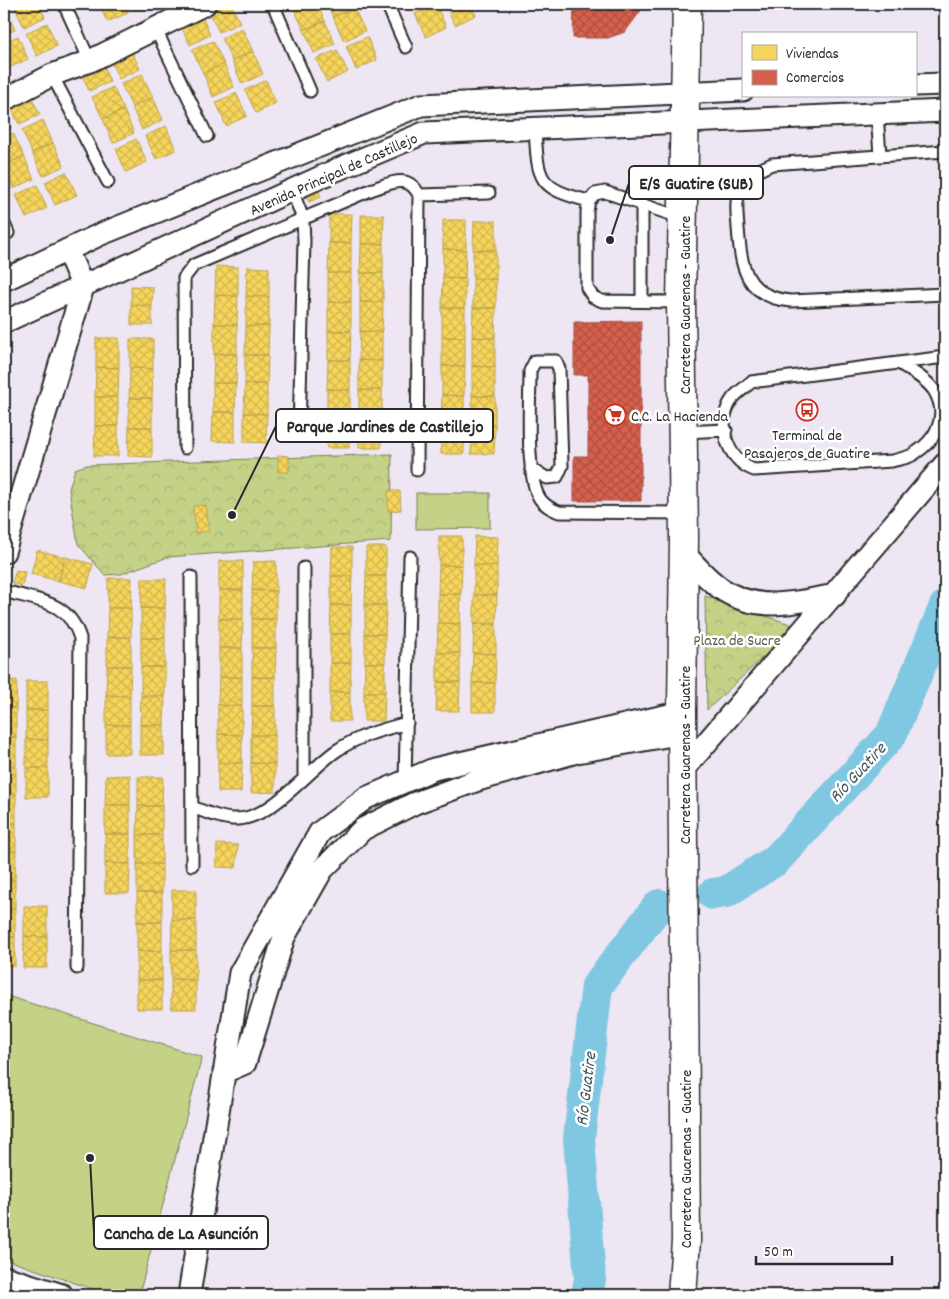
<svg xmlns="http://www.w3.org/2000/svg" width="949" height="1299" font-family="Dekko,sans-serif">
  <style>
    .green { fill: #c3d286; stroke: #777e58 }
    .park { fill: url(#park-crowns); stroke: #777e58 }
    .homes { fill: url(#homes-cross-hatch); stroke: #b9a24d }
    .shops { fill: url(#shops-cross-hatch); stroke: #a35043 }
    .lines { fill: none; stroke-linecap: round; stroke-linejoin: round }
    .river { stroke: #80c8e1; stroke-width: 32 }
    .lane-casing { stroke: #2b2b2b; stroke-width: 15 }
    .street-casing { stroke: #2b2b2b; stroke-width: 25 }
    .secondary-casing { stroke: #2b2b2b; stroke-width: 31 }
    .lane { stroke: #fff; stroke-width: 11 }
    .street { stroke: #fff; stroke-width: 21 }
    .secondary { stroke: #fff; stroke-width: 28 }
    .labels { text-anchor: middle; stroke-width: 5; stroke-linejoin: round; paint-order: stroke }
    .street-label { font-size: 16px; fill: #2b2b2b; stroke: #fff }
    .poi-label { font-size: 16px; fill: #2b2b2b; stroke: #fff; text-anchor: start }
    .park-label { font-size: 16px; fill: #595d46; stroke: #fff }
    .water-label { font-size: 18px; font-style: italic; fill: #445a62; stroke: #fff }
    .leader { fill: none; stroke: #2b2b2b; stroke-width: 2 }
    .callout-dot { fill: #2b2b2b; stroke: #fff; stroke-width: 2 }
    .callout { fill: #fff; stroke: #2b2b2b; stroke-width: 2 }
    .callout-label { font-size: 18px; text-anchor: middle; font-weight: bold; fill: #2b2b2b }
  </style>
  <defs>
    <pattern id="park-crowns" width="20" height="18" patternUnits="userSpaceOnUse" patternTransform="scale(1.25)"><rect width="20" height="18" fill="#c3d286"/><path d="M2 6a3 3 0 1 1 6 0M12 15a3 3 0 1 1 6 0" fill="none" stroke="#a8b474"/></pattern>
    <pattern id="homes-cross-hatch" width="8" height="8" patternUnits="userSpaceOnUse" patternTransform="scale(1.25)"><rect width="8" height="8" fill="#f6d55c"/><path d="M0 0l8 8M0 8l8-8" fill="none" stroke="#d3b750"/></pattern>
    <pattern id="shops-cross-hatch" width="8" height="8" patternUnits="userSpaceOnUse" patternTransform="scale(1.25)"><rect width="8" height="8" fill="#d6604d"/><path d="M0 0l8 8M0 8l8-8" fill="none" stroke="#ae4f40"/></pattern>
  </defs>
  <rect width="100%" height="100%" fill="#eee6f3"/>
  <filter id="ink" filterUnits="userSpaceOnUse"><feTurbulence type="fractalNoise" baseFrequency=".02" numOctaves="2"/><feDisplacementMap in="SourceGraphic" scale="10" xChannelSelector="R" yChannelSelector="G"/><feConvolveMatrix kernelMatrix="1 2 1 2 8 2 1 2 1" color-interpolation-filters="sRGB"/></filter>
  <g filter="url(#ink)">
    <path class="green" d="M 416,493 L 490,493 L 490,528 L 416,529 Z
      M 4,995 L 202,1057 L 139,1295 L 110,1295 L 4,1259 Z"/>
    <path class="park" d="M 392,454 L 391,541 L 168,557 L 121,574 L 105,575 L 78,544 L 69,489 L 75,469 L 87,465 Z
      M 705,596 L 796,626 L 707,710 Z"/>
    <path class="homes" d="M 13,4 L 39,4 L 45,17 L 24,27 Z
      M 99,4 L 124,4 L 128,13 L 107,22 Z
      M 134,4 L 150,4 L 136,10 Z
      M 220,4 L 231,4 L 240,23 L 219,32 L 208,9 Z
      M 300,4 L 317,4 L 325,21 L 304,30 L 293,7 Z
      M 327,4 L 352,4 L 354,8 L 333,17 Z
      M 436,4 L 446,27 L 426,37 L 415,14 Z
      M 445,4 L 470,4 L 476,15 L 455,25 Z
      M 5,7 L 15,30 L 4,35 L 4,8 Z
      M 354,8 L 365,31 L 344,41 L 333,17 Z
      M 200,12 L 210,35 L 190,45 L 179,22 Z
      M 325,21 L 335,44 L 314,53 L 304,30 Z
      M 47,23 L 57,46 L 37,56 L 26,33 Z
      M 242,28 L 253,51 L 232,61 L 222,38 Z
      M 18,36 L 28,59 L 7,69 L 4,61 L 4,42 Z
      M 367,37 L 377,60 L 356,70 L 346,46 Z
      M 213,41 L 224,64 L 203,73 L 192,50 Z
      M 129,46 L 140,69 L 119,79 L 108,56 Z
      M 337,50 L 348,72 L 327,82 L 316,59 Z
      M 253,51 L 263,74 L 242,84 L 232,61 Z
      M 100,58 L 110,82 L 89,91 L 79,68 Z
      M 224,64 L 234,87 L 213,97 L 203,73 Z
      M 142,74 L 153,97 L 132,107 L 121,84 Z
      M 266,80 L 276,103 L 256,113 L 245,90 Z
      M 113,87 L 124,110 L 103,119 L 92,97 Z
      M 29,92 L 40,115 L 19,124 L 8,102 Z
      M 236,93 L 247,116 L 226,126 L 216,102 Z
      M 153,97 L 163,120 L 142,130 L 132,107 Z
      M 124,110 L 134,133 L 113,143 L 103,119 Z
      M 4,113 L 11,128 L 4,131 Z
      M 43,120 L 53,143 L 32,153 L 22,130 Z
      M 166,126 L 176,150 L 156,159 L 145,136 Z
      M 13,133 L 24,156 L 4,165 L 4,137 Z
      M 136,139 L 147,162 L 126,172 L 116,149 Z
      M 53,143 L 64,166 L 43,176 L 32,153 Z
      M 24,156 L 34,179 L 13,189 L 4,165 Z
      M 66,172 L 77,195 L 55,205 L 45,182 Z
      M 37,185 L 47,208 L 26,218 L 16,195 Z
      M 317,185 L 321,197 L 309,202 L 304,190 Z
      M 329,214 L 352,214 L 351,243 L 329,243 Z
      M 361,215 L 384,215 L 383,244 L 361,244 Z
      M 443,220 L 466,220 L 466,250 L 443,249 Z
      M 474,221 L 496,221 L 496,250 L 473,250 Z
      M 329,243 L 351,243 L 351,273 L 328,273 Z
      M 361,244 L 383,244 L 383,273 L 360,273 Z
      M 443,249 L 466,250 L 465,279 L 443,278 Z
      M 473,250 L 496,250 L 496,279 L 473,279 Z
      M 216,266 L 238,267 L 238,296 L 215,295 Z
      M 247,267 L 269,268 L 269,297 L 246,296 Z
      M 328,273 L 351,273 L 351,302 L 328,302 Z
      M 360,273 L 383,273 L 383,302 L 360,302 Z
      M 443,278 L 465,279 L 465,308 L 442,308 Z
      M 473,279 L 496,279 L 496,308 L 473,308 Z
      M 131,286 L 153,287 L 152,306 L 131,305 Z
      M 215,295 L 238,296 L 237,325 L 214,324 Z
      M 246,296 L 269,297 L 269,326 L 246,326 Z
      M 328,302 L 351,302 L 351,331 L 328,331 Z
      M 360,302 L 383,302 L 382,332 L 360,331 Z
      M 131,305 L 152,306 L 152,325 L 131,325 Z
      M 442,308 L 465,308 L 465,337 L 442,337 Z
      M 473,308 L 496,308 L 495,338 L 472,337 Z
      M 214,324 L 237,325 L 237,354 L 214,354 Z
      M 246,326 L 269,326 L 268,355 L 245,355 Z
      M 328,331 L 351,331 L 350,360 L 328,360 Z
      M 360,331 L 382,332 L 382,361 L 359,360 Z
      M 442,337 L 465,337 L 465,366 L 442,366 Z
      M 472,337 L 495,338 L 495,367 L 472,366 Z
      M 96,338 L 119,338 L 119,368 L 96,367 Z
      M 130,339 L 153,339 L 153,369 L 130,368 Z
      M 214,354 L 237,354 L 236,383 L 213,383 Z
      M 245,355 L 268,355 L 267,384 L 245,384 Z
      M 328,360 L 350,360 L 350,390 L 327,389 Z
      M 359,360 L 382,361 L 382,390 L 359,390 Z
      M 442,366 L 465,366 L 464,396 L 442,395 Z
      M 472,366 L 495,367 L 495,396 L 472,396 Z
      M 96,367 L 119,368 L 118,397 L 95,397 Z
      M 130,368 L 153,369 L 152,398 L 129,398 Z
      M 213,383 L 236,383 L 235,412 L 213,412 Z
      M 245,384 L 267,384 L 267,414 L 244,413 Z
      M 327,389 L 350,390 L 350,419 L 327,418 Z
      M 359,390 L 382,390 L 382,419 L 359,419 Z
      M 442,395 L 464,396 L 464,425 L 441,424 Z
      M 472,396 L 495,396 L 495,425 L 472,425 Z
      M 95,397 L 118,397 L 118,426 L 95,426 Z
      M 129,398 L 152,398 L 152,427 L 129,427 Z
      M 213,412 L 235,412 L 235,442 L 212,441 Z
      M 244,413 L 267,414 L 266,443 L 244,442 Z
      M 327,418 L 350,419 L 349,448 L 327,448 Z
      M 359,419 L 382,419 L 381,448 L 359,448 Z
      M 441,424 L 464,425 L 464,454 L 441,454 Z
      M 472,425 L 495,425 L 494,454 L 471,454 Z
      M 95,426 L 118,426 L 118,456 L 94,456 Z
      M 129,427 L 152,427 L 152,457 L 128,456 Z
      M 278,455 L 289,456 L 289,472 L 278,472 Z
      M 388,491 L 400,491 L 401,510 L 388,511 Z
      M 206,505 L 209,531 L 196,533 L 193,506 Z
      M 439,536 L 462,536 L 462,565 L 439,565 Z
      M 475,536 L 498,537 L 497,566 L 474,565 Z
      M 332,547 L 352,547 L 352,576 L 331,576 Z
      M 366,547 L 386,547 L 386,576 L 366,576 Z
      M 37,550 L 65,557 L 59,581 L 31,574 Z
      M 65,557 L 93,564 L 87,588 L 59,581 Z
      M 219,561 L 243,561 L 243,590 L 219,590 Z
      M 276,561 L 276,591 L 252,590 L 253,562 Z
      M 439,565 L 462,565 L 461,594 L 438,594 Z
      M 474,565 L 497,566 L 497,595 L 474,595 Z
      M 16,570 L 25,572 L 22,586 L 12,583 Z
      M 331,576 L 352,576 L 351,605 L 331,605 Z
      M 366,576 L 386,576 L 386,605 L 365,605 Z
      M 108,578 L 132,578 L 131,608 L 108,608 Z
      M 142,579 L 166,579 L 165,608 L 141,608 Z
      M 219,590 L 243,590 L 243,619 L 219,619 Z
      M 252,590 L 276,591 L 276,619 L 252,619 Z
      M 438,594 L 461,594 L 460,624 L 438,623 Z
      M 474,595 L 497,595 L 496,624 L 474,624 Z
      M 331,605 L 351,605 L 351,634 L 330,634 Z
      M 365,605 L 386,605 L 385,634 L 365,634 Z
      M 108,608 L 131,608 L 131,637 L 107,637 Z
      M 141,608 L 165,608 L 165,638 L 141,638 Z
      M 219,619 L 243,619 L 242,648 L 219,648 Z
      M 252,619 L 276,619 L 276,648 L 252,648 Z
      M 438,623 L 460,624 L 460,653 L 437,653 Z
      M 474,624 L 496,624 L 496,654 L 473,653 Z
      M 330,634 L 351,634 L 351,663 L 330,663 Z
      M 365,634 L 385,634 L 385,663 L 365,663 Z
      M 107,637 L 131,637 L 131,666 L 107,666 Z
      M 141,638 L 165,638 L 165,667 L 141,667 Z
      M 219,648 L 242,648 L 242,677 L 219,677 Z
      M 252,648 L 276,648 L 275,677 L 252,677 Z
      M 437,653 L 460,653 L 460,682 L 437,682 Z
      M 473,653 L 496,654 L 495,683 L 472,683 Z
      M 330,663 L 351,663 L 350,692 L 330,692 Z
      M 365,663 L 385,663 L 385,692 L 364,692 Z
      M 107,666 L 131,666 L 130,696 L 106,695 Z
      M 141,667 L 165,667 L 165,696 L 141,696 Z
      M 219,677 L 242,677 L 242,706 L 218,705 Z
      M 252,677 L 275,677 L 275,706 L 252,706 Z
      M 4,680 L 17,680 L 16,708 L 4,708 Z
      M 26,681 L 48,681 L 48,710 L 26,710 Z
      M 437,682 L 460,682 L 459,711 L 436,711 Z
      M 472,683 L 495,683 L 495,712 L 472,712 Z
      M 330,692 L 350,692 L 350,721 L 330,721 Z
      M 364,692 L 385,692 L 384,721 L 364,721 Z
      M 106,695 L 130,696 L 130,725 L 106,725 Z
      M 141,696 L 165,696 L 164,725 L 140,725 Z
      M 218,705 L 242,706 L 242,735 L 218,734 Z
      M 252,706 L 275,706 L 275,735 L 251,735 Z
      M 4,708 L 16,708 L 16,737 L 4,737 Z
      M 26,710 L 48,710 L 48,740 L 26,739 Z
      M 106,725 L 130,725 L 130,754 L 106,754 Z
      M 140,725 L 164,725 L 164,755 L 140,755 Z
      M 218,734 L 242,735 L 242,763 L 218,763 Z
      M 251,735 L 275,735 L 275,764 L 251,763 Z
      M 4,737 L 16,737 L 16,766 L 4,765 Z
      M 26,739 L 48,740 L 48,768 L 26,768 Z
      M 218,763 L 242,763 L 241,792 L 218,792 Z
      M 251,763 L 275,764 L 275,792 L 251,793 Z
      M 4,765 L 16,766 L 16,794 L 4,794 Z
      M 26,768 L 48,768 L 48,797 L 26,797 Z
      M 130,775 L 130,805 L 105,805 L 106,776 Z
      M 138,777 L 163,777 L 162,806 L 138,806 Z
      M 4,794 L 16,794 L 16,823 L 4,823 Z
      M 105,805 L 130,805 L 130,834 L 105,834 Z
      M 138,806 L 162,806 L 162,835 L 137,835 Z
      M 4,823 L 16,823 L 16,851 L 4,851 Z
      M 105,834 L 130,834 L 130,864 L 105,863 Z
      M 137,835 L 162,835 L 162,864 L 137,864 Z
      M 217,844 L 238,845 L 236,868 L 216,867 Z
      M 4,851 L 16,851 L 15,880 L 4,880 Z
      M 105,863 L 130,864 L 129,893 L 105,893 Z
      M 137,864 L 162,864 L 162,893 L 137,893 Z
      M 4,880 L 15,880 L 15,909 L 4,909 Z
      M 172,890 L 196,890 L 196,920 L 172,920 Z
      M 137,893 L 162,893 L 162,922 L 137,922 Z
      M 24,906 L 47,906 L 47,937 L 24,936 Z
      M 4,909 L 15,909 L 15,937 L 4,937 Z
      M 172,920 L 196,920 L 196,950 L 171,950 Z
      M 137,922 L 162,922 L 162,951 L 137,951 Z
      M 24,936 L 47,937 L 47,968 L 23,968 Z
      M 4,937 L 15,937 L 15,966 L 4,966 Z
      M 171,950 L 196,950 L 196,980 L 171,979 Z
      M 137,951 L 162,951 L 162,980 L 137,980 Z
      M 171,979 L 196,980 L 196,1009 L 171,1009 Z
      M 137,980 L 162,980 L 162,1009 L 137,1009 Z"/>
    <path class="shops" d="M 574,4 L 641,4 L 640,12 L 625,32 L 608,38 L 573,38 Z
      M 641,321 L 641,501 L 574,501 L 574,456 L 588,456 L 588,375 L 574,375 L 574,322 Z"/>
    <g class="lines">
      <path class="river" d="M 713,894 L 726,892 L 776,860 L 891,735 L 945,606
        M 587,1295 L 590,1279 L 579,1138 L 597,986 L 659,905"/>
      <g class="lane-casing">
        <path id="lane" d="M 64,4 L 90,61
          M 273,4 L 310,91
          M 387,4 L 406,47
          M 155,28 L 207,136
          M 52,75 L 108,182
          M 877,114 L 880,155
          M 535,129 C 538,180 537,188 589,201
          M 945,151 L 772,164 C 761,169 751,173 744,183 C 734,197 737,212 738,228 C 741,267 745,297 791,301 L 945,294
          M 292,190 L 303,219 L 304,241 L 299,433
          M 419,195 L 489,193
          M 642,205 L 642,301
          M 4,224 L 8,233
          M 681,302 L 602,301 L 593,297 L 587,288 L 587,211 L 589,201 L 595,194 L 605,192 L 682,218
          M 899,363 C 911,371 928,380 935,392 C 949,417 936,440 914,454 C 908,458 899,459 892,461 L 754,470 C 726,460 715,422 733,398 C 738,392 746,387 751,382 L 945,357
          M 683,432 L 726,430
          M 185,448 L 184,278 L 194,265 L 373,189 C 391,183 408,173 419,195 L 417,470
          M 531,469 L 547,478 L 557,477 L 562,466 L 559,369 L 556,361 L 535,361 L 530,371 C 530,400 525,477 540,499 C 545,506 551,509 559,512 L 683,513
          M 304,568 L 304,777
          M 191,577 L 192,865
          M 4,591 C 38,601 68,600 80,638 L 77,968
          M 405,782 L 410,557
          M 192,807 C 205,812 218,818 232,819 C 270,822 307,771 336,751 C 358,736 381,730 407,723"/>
      </g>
      <g class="street-casing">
        <path id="street" d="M 915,85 L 945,84
          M 4,100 L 52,75 L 90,61 L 205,4
          M 4,280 L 99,235 L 421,105 L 743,90
          M 4,322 L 336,170 L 424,133 L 945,111
          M 4,552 L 83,287 L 67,250
          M 684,553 C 695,565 706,578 720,588 C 755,613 796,603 835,595
          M 684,769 L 945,464
          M 224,1072 L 245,1063 L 284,937 L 322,870 L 363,829 L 415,803 L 478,780 L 577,752 L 683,733
          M 4,1277 L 62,1295
          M 189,1295 L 240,973 L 320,832 L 366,798 L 434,769 L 682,712"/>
      </g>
      <g class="secondary-casing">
        <path id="secondary" d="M 682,1295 L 686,1241 L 682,712 L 684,536 L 681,302 L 687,4"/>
      </g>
      <use href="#lane" class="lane"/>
      <use href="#street" class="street"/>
      <use href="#secondary" class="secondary"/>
    </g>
  </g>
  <defs>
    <g id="bus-ring" transform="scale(1.125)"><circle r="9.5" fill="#fff" stroke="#c8321e" stroke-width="1.5"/><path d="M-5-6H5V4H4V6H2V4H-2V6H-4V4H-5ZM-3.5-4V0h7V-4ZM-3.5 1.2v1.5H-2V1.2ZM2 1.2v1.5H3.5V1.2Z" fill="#c8321e"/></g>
    <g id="supermarket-ring" transform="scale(1.125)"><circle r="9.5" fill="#fff" stroke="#c8321e" stroke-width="1.5"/><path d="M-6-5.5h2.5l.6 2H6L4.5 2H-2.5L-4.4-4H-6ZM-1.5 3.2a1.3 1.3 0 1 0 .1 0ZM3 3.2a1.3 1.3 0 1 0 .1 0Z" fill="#c8321e"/></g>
  </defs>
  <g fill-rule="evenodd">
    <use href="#bus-ring" x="807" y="410"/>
    <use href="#supermarket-ring" x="615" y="415"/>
  </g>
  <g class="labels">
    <g class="street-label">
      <text transform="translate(333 173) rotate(-24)" y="6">Avenida Principal de Castillejo</text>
      <text transform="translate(684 305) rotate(-90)" y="6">Carretera Guarenas - Guatire</text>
      <text transform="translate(684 755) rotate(-90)" y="6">Carretera Guarenas - Guatire</text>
      <text transform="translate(685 1159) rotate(-90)" y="6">Carretera Guarenas - Guatire</text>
    </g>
    <g class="poi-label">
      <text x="631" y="421">C.C. La Hacienda</text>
      <text x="807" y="440" text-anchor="middle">Terminal de<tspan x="807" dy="18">Pasajeros de Guatire</tspan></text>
    </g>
    <g class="park-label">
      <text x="737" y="645">Plaza de Sucre</text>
    </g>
    <g class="water-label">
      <text transform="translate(857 772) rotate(-47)" y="6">Río Guatire</text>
      <text transform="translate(585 1089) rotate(-83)" y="6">Río Guatire</text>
    </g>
  </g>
  <path class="leader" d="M610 240L629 183M232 515L276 426M90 1158L94 1233"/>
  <g class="callout-dot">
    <circle cx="610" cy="240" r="5"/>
    <circle cx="232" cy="515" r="5"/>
    <circle cx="90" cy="1158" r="5"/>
  </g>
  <g class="callout">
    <rect x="629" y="166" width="134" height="33" rx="5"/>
    <rect x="276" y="409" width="217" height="33" rx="5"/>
    <rect x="94" y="1216" width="174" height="33" rx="5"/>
  </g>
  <g class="callout-label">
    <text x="696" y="189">E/S Guatire (SUB)</text>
    <text x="385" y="432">Parque Jardines de Castillejo</text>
    <text x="181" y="1239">Cancha de La Asunción</text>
  </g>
  <rect width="949" height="1299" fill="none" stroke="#fff" stroke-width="20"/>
  <rect x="10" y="10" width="929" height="1279" fill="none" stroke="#2b2b2b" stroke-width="2" filter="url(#ink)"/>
  <rect x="742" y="32" width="175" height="65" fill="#ffffff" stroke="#aaaaaa"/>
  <rect x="752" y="45" width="25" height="15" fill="#f6d55c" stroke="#aaaaaa"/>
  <text x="786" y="58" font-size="15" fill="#2b2b2b">Viviendas</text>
  <rect x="752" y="70" width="25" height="15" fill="#d6604d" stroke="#aaaaaa"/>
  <text x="786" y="82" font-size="15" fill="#2b2b2b">Comercios</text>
  <path d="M756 1256v8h136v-8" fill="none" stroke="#2b2b2b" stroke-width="2.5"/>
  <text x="764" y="1256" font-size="15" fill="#2b2b2b" stroke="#ffffff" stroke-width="4" paint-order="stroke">50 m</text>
</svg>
